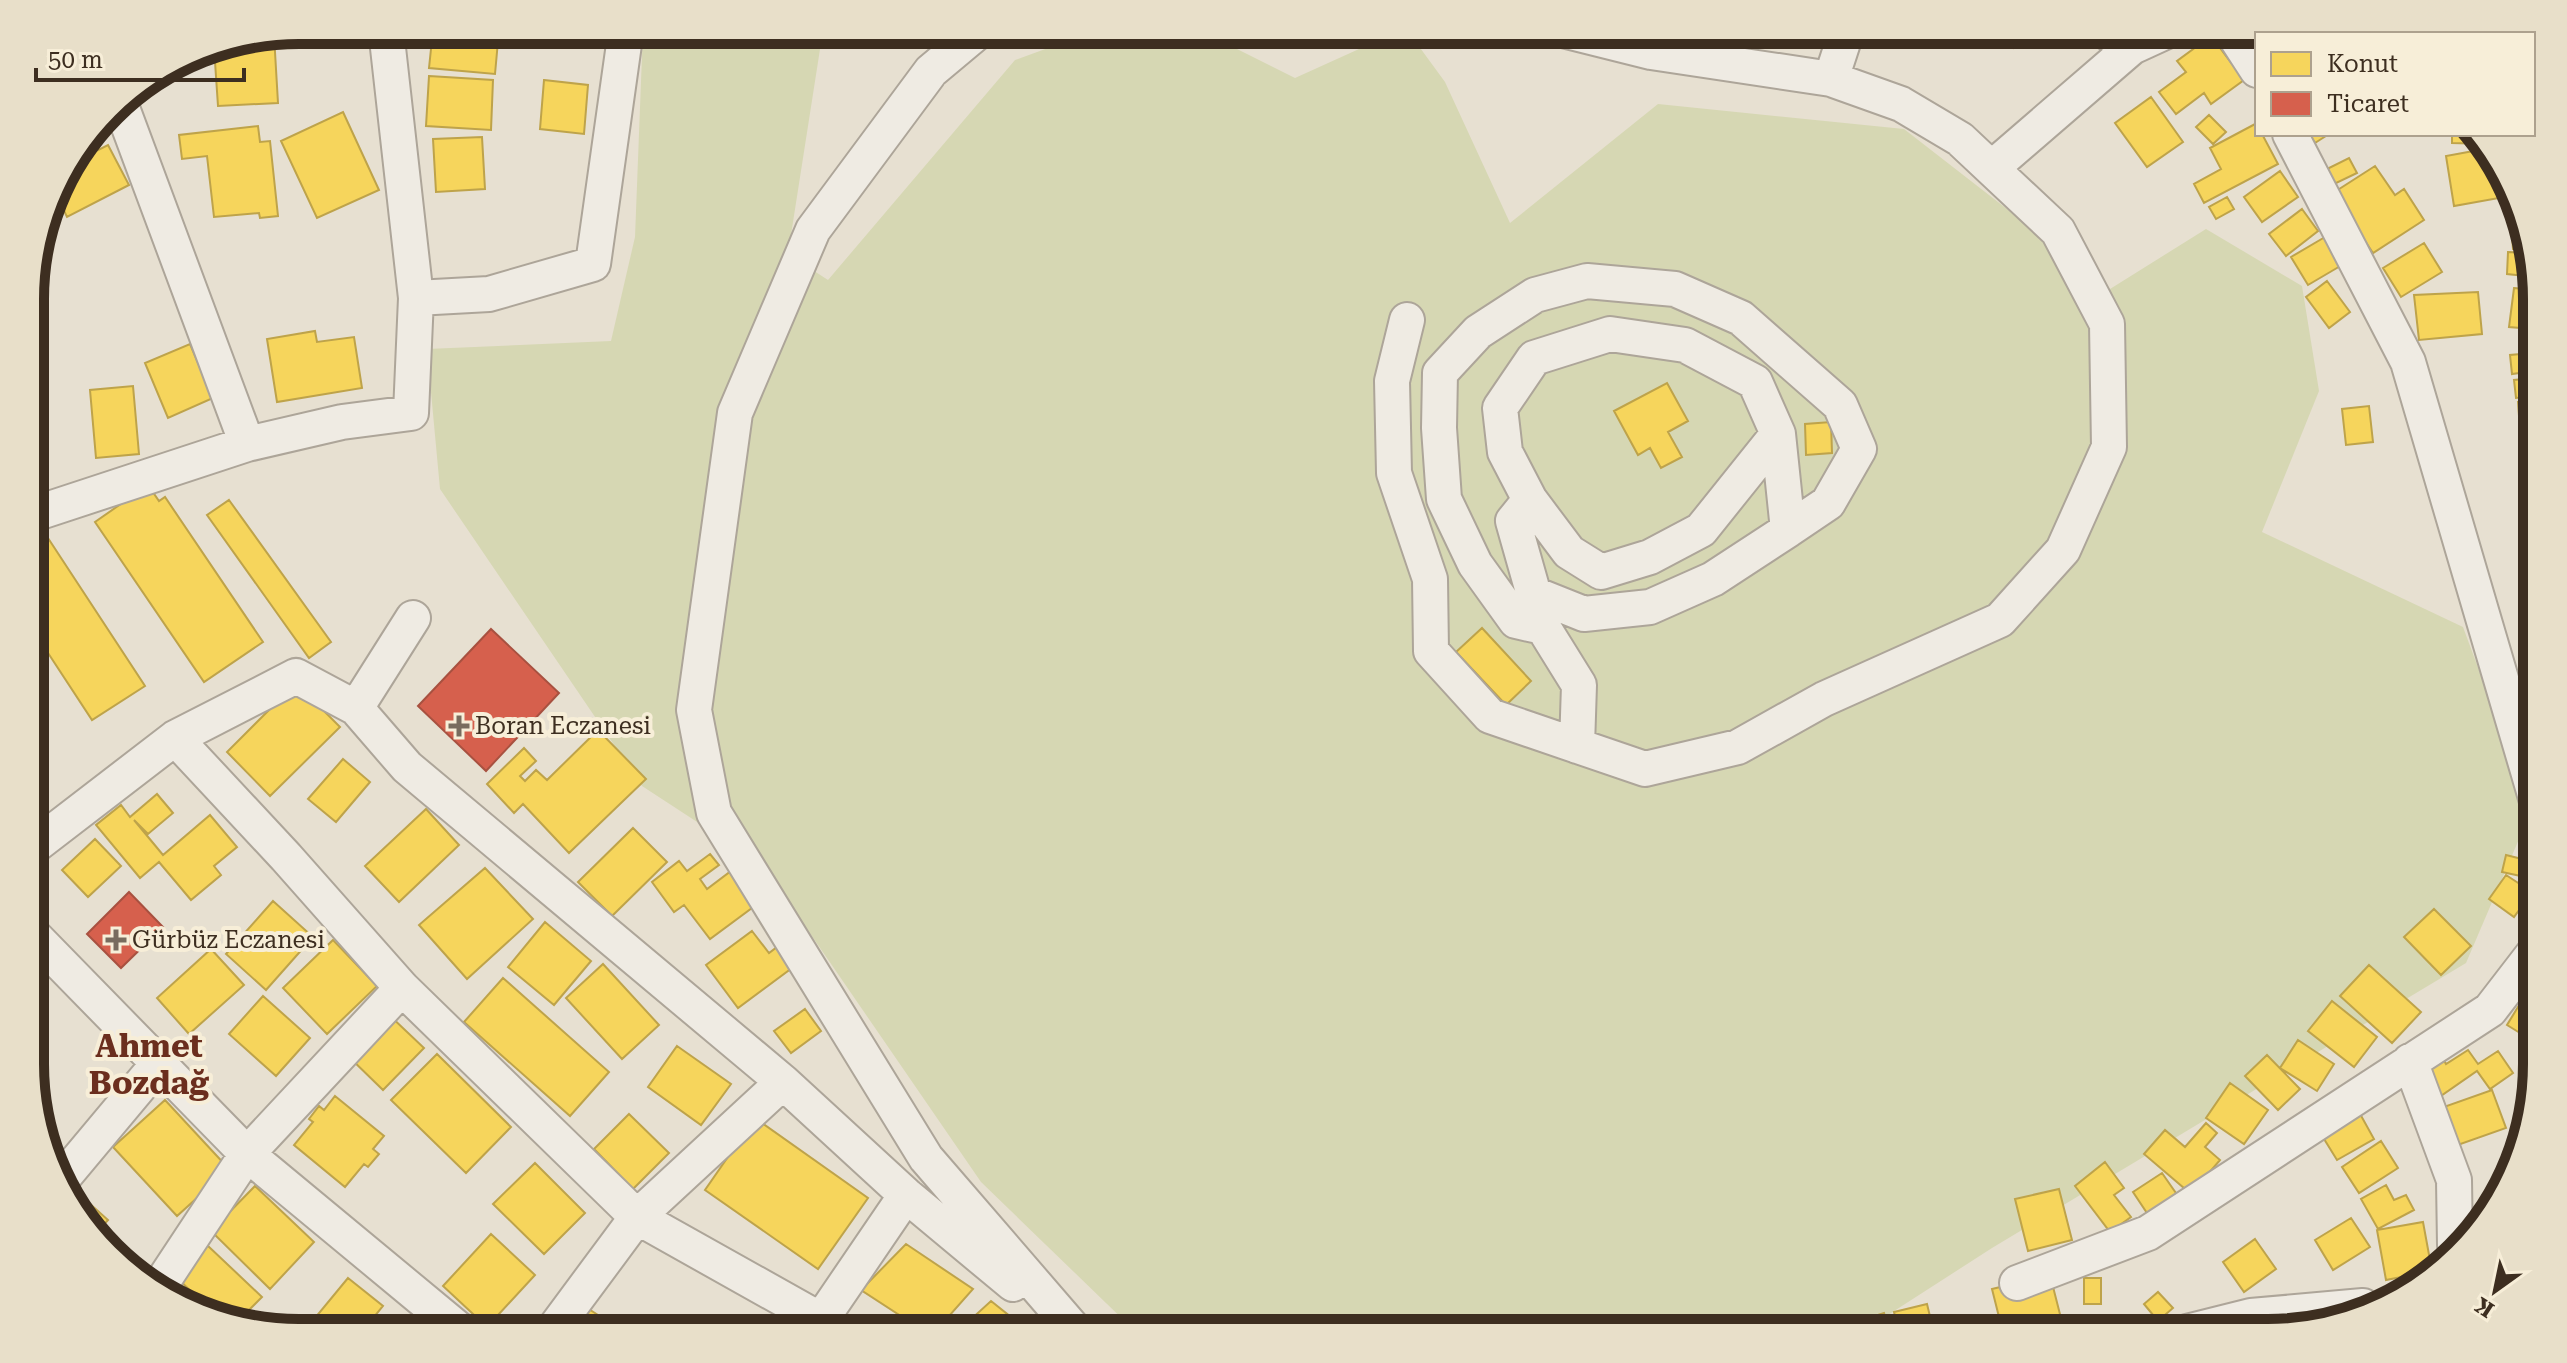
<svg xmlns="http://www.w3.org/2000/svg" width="2567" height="1363" font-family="'Roboto Serif',serif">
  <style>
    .green { fill: #d6d7b3 }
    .homes { fill: #f6d55c; stroke: #bea34a; stroke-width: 2 }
    .shops { fill: #d6604d; stroke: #a85140; stroke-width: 2 }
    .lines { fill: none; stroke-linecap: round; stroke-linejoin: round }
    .minor-casing { stroke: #ada599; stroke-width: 38 }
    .minor { stroke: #efebe3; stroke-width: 34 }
    .poi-dot { fill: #786c5e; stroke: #f7eed8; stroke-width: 3 }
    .labels { text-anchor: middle; stroke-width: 8; stroke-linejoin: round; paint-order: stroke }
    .poi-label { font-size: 24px; fill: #3d2e20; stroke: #f7eed8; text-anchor: start }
    .district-label { font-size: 32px; font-weight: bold; fill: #6b2e1e; stroke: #f7eed8 }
    .rim { fill: none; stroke: #3d2e20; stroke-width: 10 }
  </style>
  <rect width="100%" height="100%" fill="#e7e0d1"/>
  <path class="green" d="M 643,30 L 823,30 L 788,254 L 828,280 L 1015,60 L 1097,30 L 1199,30 L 1295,78 L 1401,30 L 1407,30 L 1445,82 L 1510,223 L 1658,104 L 1904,129 L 2110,289 L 2206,229 L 2302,286 L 2319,391 L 2262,532 L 2463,627 L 2531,811 L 2466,963 L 1992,1248 L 1860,1333 L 1137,1333 L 981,1182 L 763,865 L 642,786 L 440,489 L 427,349 L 611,341 L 635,237 Z"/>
  <path class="homes" d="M 433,30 L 499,30 L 495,74 L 429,68 Z
    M 1670,30 L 1697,30 L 1696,39 L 1670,37 Z
    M 1983,30 L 2024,30 L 2013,48 Z
    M 274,35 L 278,103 L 218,106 L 214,47 Z
    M 2211,36 L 2244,80 L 2211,104 L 2204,93 L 2176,114 L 2159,92 L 2186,72 L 2177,61 Z
    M 429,76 L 493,80 L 491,130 L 426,126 Z
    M 544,80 L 588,85 L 584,134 L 540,129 Z
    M 2151,97 L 2183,142 L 2147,167 L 2115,123 Z
    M 343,112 L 379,190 L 317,218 L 281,141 Z
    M 2209,115 L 2226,132 L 2213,144 L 2196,127 Z
    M 2257,123 L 2257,134 L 2262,134 L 2278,164 L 2204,203 L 2194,184 L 2221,169 L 2210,148 Z
    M 258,126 L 260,142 L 270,141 L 278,216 L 260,218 L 259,213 L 214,217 L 207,156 L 182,159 L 179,135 Z
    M 2309,134 L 2329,134 L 2315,143 Z
    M 2452,134 L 2474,134 L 2486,144 L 2452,143 Z
    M 482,137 L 485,189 L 436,192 L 433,139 Z
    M 108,145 L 129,185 L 67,217 L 55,192 L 58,180 L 70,164 Z
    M 2490,148 L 2499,198 L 2454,206 L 2446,156 Z
    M 2349,158 L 2357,173 L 2330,186 L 2323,171 Z
    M 2375,166 L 2395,195 L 2404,189 L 2424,220 L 2373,253 L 2333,193 Z
    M 2280,171 L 2298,197 L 2262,222 L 2244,197 Z
    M 2227,197 L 2234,209 L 2216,219 L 2209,207 Z
    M 2509,197 L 2529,248 L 2513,249 Z
    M 2302,209 L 2318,231 L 2286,256 L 2269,234 Z
    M 2325,237 L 2342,265 L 2308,285 L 2291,257 Z
    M 2424,243 L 2442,272 L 2401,297 L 2383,268 Z
    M 2508,252 L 2526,253 L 2525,276 L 2507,274 Z
    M 2327,281 L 2350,312 L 2329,328 L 2306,297 Z
    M 2514,288 L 2535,290 L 2532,329 L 2509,327 Z
    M 2478,292 L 2482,334 L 2419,340 L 2414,295 Z
    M 315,331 L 317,342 L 354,337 L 362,388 L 277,402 L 267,339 Z
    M 190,344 L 213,398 L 168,418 L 145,363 Z
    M 2532,353 L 2534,371 L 2512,374 L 2510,355 Z
    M 2535,378 L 2535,396 L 2516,398 L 2514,380 Z
    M 1667,383 L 1688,421 L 1668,432 L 1682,457 L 1661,468 L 1650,448 L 1638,455 L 1614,411 Z
    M 133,386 L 139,454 L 96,458 L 90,390 Z
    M 2535,401 L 2535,443 L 2521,444 L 2518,402 Z
    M 2369,406 L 2373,442 L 2346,445 L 2342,409 Z
    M 1831,422 L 1832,453 L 1806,455 L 1805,424 Z
    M 31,449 L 44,480 L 31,485 Z
    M 2519,453 L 2535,453 L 2535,510 L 2519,510 Z
    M 148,485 L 159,501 L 165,497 L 263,642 L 204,682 L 95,522 Z
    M 229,500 L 331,642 L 309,658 L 207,515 Z
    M 46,535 L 145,686 L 92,720 L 31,627 L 31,544 Z
    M 2536,539 L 2536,598 L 2531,597 Z
    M 1482,628 L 1531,681 L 1506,705 L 1456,652 Z
    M 296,683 L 340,727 L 270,796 L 227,752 Z
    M 598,730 L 646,779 L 569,853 L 523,804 L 514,813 L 487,784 L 524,748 L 536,761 L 520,776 L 525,781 L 536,770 L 547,780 Z
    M 343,759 L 370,782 L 336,822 L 308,799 Z
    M 157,794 L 173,813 L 148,834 L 134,820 L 163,855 L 210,815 L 237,847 L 214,866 L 221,875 L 191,900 L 159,862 L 140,878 L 96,825 L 121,805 L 130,817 Z
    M 426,809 L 459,845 L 399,902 L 365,866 Z
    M 633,828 L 667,862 L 612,916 L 578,882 Z
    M 95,839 L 121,866 L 88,897 L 62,870 Z
    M 710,854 L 719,865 L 700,879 L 707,889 L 735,868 L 760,902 L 710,939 L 684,905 L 674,912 L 652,882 L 679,861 L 687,871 Z
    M 2506,855 L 2534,862 L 2530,878 L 2502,872 Z
    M 485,868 L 533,919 L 467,979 L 419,925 Z
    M 2506,875 L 2532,892 L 2514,917 L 2489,899 Z
    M 273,901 L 313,937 L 266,990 L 226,954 Z
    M 2434,909 L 2471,946 L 2441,975 L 2404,937 Z
    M 545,922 L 591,961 L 554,1005 L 508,967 Z
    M 752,931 L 769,953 L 781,944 L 796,965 L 738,1008 L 706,965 Z
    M 333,940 L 377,986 L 327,1034 L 283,988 Z
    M 211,949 L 244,985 L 189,1034 L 157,998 Z
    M 603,964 L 659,1025 L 622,1059 L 566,998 Z
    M 2369,965 L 2421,1012 L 2392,1043 L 2340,996 Z
    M 2537,968 L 2537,1003 L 2520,992 Z
    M 503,978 L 609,1072 L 570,1116 L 464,1022 Z
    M 263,996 L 310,1038 L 276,1076 L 229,1034 Z
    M 2332,1001 L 2377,1037 L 2354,1067 L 2308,1031 Z
    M 2521,1002 L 2537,1011 L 2537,1035 L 2533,1041 L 2507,1025 Z
    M 805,1009 L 821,1031 L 791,1053 L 774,1031 Z
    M 386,1012 L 424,1048 L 383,1090 L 346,1054 Z
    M 2298,1040 L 2334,1064 L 2317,1091 L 2280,1068 Z
    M 677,1046 L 731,1084 L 701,1125 L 648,1087 Z
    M 2468,1050 L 2478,1064 L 2498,1051 L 2513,1073 L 2490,1089 L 2477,1071 L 2435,1100 L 2417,1073 L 2442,1057 L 2446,1064 Z
    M 437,1054 L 511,1127 L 466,1173 L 391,1100 Z
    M 2267,1055 L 2300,1089 L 2278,1110 L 2245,1076 Z
    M 2230,1083 L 2268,1110 L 2244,1144 L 2206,1118 Z
    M 2492,1090 L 2506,1128 L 2452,1147 L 2438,1109 Z
    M 335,1096 L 384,1136 L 373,1149 L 379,1154 L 368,1167 L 364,1164 L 345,1187 L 294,1145 L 313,1122 L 309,1119 L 319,1106 L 324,1110 Z
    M 165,1100 L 229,1169 L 177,1216 L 113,1147 Z
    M 2359,1112 L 2374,1139 L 2337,1160 L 2321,1134 Z
    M 629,1114 L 669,1153 L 633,1189 L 594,1149 Z
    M 755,1118 L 868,1198 L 818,1269 L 705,1190 Z
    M 2206,1123 L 2217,1133 L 2205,1147 L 2220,1160 L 2191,1194 L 2144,1154 L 2165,1130 L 2185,1147 Z
    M 2381,1141 L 2398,1168 L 2359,1193 L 2342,1167 Z
    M 2105,1162 L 2124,1188 L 2114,1195 L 2131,1217 L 2110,1232 L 2075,1186 Z
    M 535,1163 L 585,1213 L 544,1254 L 493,1204 Z
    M 2162,1173 L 2178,1196 L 2149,1216 L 2133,1192 Z
    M 69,1185 L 108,1220 L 97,1232 L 76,1214 L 66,1188 Z
    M 2386,1185 L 2394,1200 L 2406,1195 L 2414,1210 L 2378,1229 L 2361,1199 Z
    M 255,1186 L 314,1242 L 270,1289 L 211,1231 Z
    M 2059,1189 L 2072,1240 L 2028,1251 L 2015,1199 Z
    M 2351,1218 L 2370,1247 L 2333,1270 L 2315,1240 Z
    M 2423,1222 L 2432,1271 L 2386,1280 L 2377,1230 Z
    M 491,1234 L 535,1275 L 487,1327 L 443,1286 Z
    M 2255,1239 L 2276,1269 L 2244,1292 L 2223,1262 Z
    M 906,1244 L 973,1289 L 934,1333 L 927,1333 L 861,1290 Z
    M 207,1245 L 262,1297 L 240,1319 L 214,1313 L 177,1278 Z
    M 2050,1275 L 2063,1326 L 2038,1333 L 2003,1333 L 1992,1289 Z
    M 348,1278 L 383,1306 L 361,1333 L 309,1333 L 305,1330 Z
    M 2084,1278 L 2101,1278 L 2101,1304 L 2084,1304 Z
    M 2158,1292 L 2173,1308 L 2158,1321 L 2144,1304 Z
    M 991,1301 L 1031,1333 L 956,1333 Z
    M 1927,1304 L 1934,1333 L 1899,1333 L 1894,1312 Z
    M 584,1306 L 626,1333 L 567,1333 Z
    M 1884,1313 L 1890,1333 L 1821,1333 Z
    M 388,1321 L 403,1333 L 378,1333 Z"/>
  <path class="shops" d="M 491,629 L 559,693 L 486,771 L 418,706 Z
    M 129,892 L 163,927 L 121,968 L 87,934 Z"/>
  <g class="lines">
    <g class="minor-casing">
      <path id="minor" d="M 386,30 L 416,298 L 489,294 L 593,264 L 626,30
        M 980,30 L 931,71 L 813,230 L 735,413 L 694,710 L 714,813 L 926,1158 L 1077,1333
        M 2103,30 L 2132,47 L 2169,30
        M 2231,30 L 2257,70
        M 1831,79 L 1847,30
        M 119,100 L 247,444
        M 2290,134 L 2408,362 L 2536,798
        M 1993,167 L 2132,47
        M 1407,320 L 1392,381 L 1394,473 L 1430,579 L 1431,651 L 1490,716 L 1645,769 L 1738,747 L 1824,699 L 2000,620 L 2063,550 L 2109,447 L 2107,324 L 2058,231 L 1960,139 L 1901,104 L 1831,79 L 1651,52 L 1563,30
        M 1530,500 L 1569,552 L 1601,572 L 1650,557 L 1701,530 L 1778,434
        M 31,515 L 247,444 L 342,422 L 411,413 L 416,298
        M 1534,594 L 1584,614 L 1650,607 L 1713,579 L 1788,530 L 1778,434 L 1755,382 L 1685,345 L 1610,334 L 1534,358 L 1500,408 L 1505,452 L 1530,500 L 1513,521 L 1543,627 L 1579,685 L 1577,746
        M 1543,627 L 1516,621 L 1475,564 L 1444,499 L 1439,428 L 1440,373 L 1478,332 L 1535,295 L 1587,281 L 1675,289 L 1741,318 L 1840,405 L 1859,449 L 1828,503 L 1788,530
        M 356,708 L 413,618
        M 175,738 L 286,857 L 402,988 L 637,1217 L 844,1333
        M 32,848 L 175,738 L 296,676 L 356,708 L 407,767 L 783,1082 L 906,1195 L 1013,1284
        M 32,934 L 247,1154 L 463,1333
        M 2410,1061 L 2454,1180 L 2455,1245
        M 62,1179 L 159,1063
        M 2017,1283 L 2148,1233 L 2490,1010 L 2537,949
        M 159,1287 L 247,1154 L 402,988
        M 2187,1332 L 2251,1316 L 2363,1306
        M 551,1333 L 637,1217 L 783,1082
        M 812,1333 L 906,1195"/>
    </g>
    <use href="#minor" class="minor"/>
  </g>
  <g class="poi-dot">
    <path d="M455 714h8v8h8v8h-8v8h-8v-8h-8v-8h8z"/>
    <path d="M112 928h8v8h8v8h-8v8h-8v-8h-8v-8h8z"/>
  </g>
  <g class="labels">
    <g class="poi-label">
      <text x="475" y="734">Boran Eczanesi</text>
      <text x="132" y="948">Gürbüz Eczanesi</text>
    </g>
    <g class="district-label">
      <text x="149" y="1057">Ahmet<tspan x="149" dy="37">Bozdağ</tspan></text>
    </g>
  </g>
  <path d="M0 0H2567V1363H0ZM299 44H2268A255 255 0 0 1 2523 299V1064A255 255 0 0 1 2268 1319H299A255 255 0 0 1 44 1064V299A255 255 0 0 1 299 44Z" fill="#e8dfc9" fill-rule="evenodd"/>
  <path class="rim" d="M299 44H2268A255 255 0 0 1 2523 299V1064A255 255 0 0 1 2268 1319H299A255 255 0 0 1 44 1064V299A255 255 0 0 1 299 44Z"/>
  <rect x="2255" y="32" width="280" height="104" fill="#f7eed8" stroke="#ada18e" stroke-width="2"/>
  <rect x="2271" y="52" width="40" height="24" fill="#f6d55c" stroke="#ada18e" stroke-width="2"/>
  <text x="2327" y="72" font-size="24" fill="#3d2e20">Konut</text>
  <rect x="2271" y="92" width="40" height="24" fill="#d6604d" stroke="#ada18e" stroke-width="2"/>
  <text x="2327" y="112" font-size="24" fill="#3d2e20">Ticaret</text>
  <g transform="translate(2495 1291) rotate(213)" stroke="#f7eed8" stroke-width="6" paint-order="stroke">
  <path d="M0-6L14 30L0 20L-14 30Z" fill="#3d2e20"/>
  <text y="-12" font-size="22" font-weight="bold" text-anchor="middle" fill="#3d2e20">K</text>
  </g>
  <path d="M36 68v12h208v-12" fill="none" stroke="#3d2e20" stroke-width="4"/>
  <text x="48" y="68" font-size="24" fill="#3d2e20" stroke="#f7eed8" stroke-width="6" paint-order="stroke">50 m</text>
</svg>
